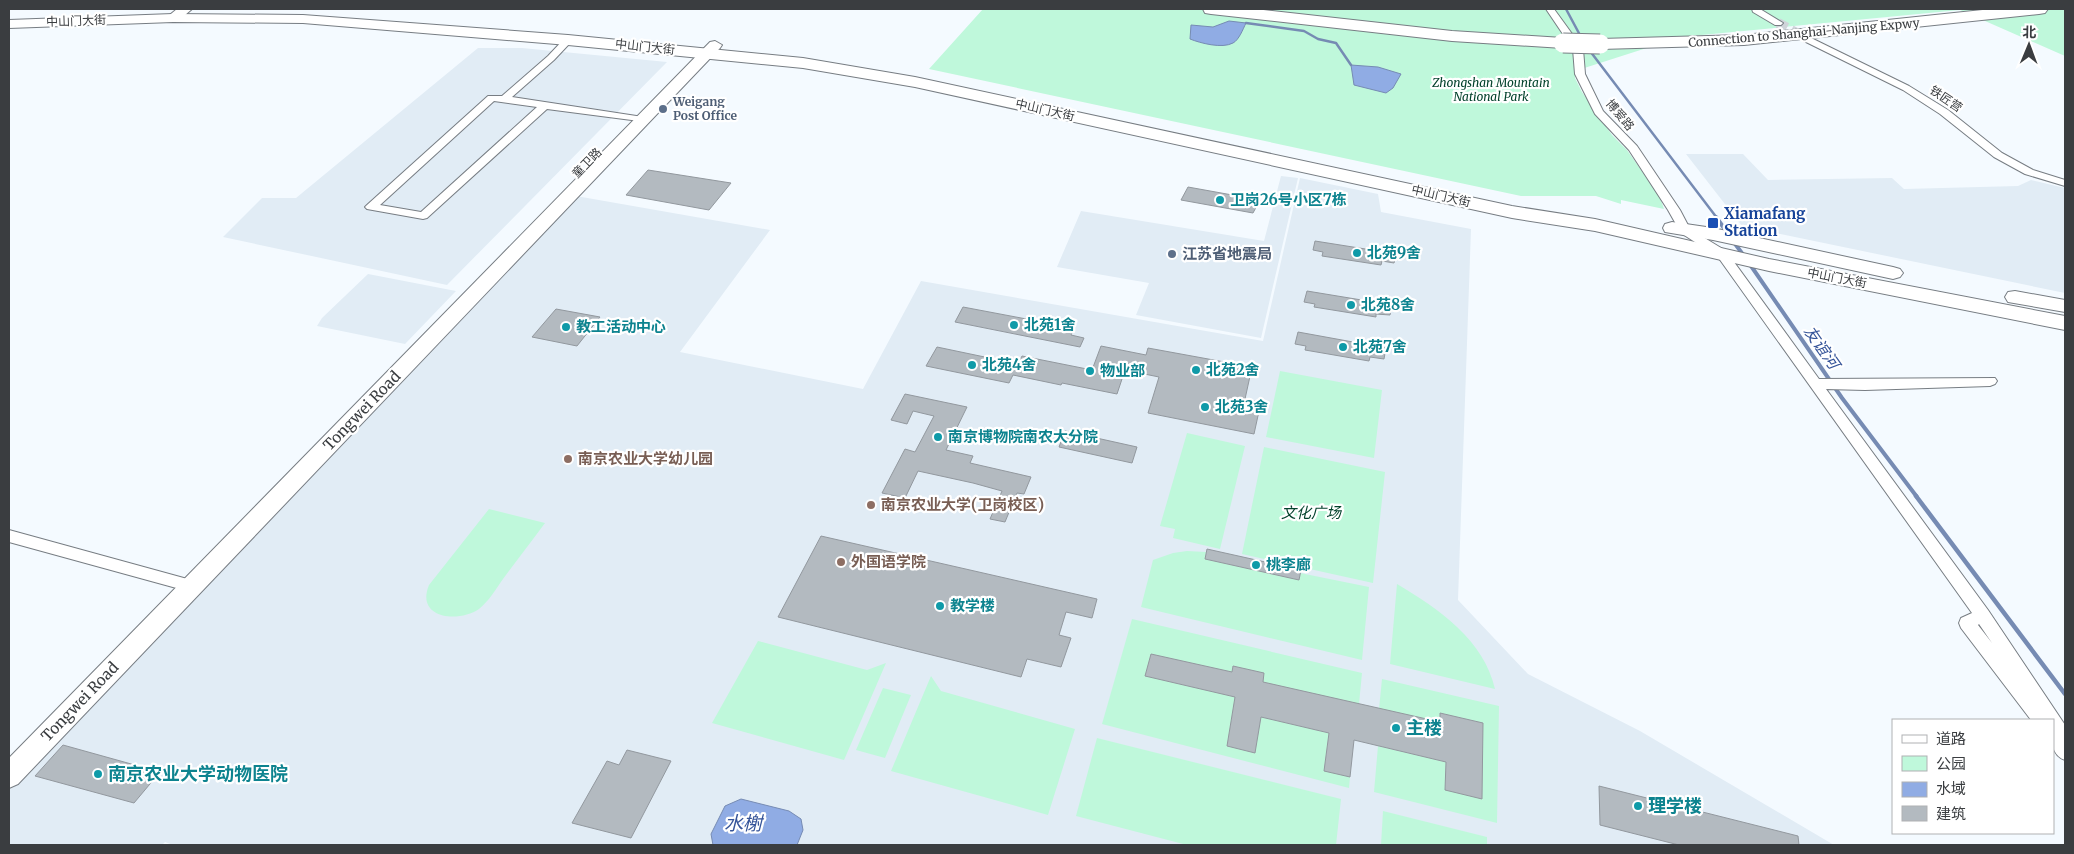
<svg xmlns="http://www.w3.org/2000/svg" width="2074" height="854" font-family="Merriweather,'Noto Sans SC',serif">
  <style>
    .built { fill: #e1ecf5 }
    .green { fill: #bff8db }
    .water { fill: #90ace4; stroke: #768bb3 }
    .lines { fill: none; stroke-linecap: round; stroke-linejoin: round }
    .stream-far2 { stroke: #768bb3; stroke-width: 2.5 }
    .stream-far1 { stroke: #768bb3; stroke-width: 4 }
    .stream { stroke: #768bb3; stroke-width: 4.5 }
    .building { fill: #b3bac0; stroke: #92989e }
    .street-tunnel { stroke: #cfd4d9; stroke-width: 10; stroke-dasharray: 10 5; stroke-linecap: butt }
    .street-casing { stroke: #777d83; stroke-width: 2 }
    .secondary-casing { stroke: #777d83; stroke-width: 2 }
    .primary-casing { stroke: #777d83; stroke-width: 2 }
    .highway-casing { stroke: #777d83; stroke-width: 2 }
    .street { fill: #fff; fill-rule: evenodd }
    .secondary { fill: #fff; fill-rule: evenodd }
    .primary { fill: #fff; fill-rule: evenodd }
    .highway { fill: #fff; fill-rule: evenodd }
    .highway-bridge-casing { stroke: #777d83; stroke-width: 21; stroke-linecap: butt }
    .highway-bridge { stroke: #fff; stroke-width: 19 }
    .service-dot { fill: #5c6f8a; stroke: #fff; stroke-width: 2 }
    .culture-dot { fill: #0f9aa8; stroke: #fff; stroke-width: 2 }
    .transit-dot { fill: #1a4fb4; stroke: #fff; stroke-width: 2 }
    .education-dot { fill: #8d6e63; stroke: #fff; stroke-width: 2 }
    .labels { text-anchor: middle; stroke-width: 4.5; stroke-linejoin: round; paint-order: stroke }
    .far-street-label { font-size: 12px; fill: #3a3d40; stroke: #fff }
    .far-park-label { font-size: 12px; font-style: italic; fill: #03422c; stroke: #fff }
    .far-service-label { font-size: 12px; font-weight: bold; fill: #4e5e75; stroke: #fff; text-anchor: start }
    .culture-label { font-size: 15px; font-weight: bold; fill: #0d838f; stroke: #fff; text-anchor: start }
    .transit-label { font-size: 15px; font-weight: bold; fill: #164399; stroke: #fff; text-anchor: start }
    .service-label { font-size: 15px; font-weight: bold; fill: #4e5e75; stroke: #fff; text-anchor: start }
    .street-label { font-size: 15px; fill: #3a3d40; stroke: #fff }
    .education-label { font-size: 15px; font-weight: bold; fill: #785e54; stroke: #fff; text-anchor: start }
    .park-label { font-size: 15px; font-style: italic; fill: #03422c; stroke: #fff }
    .water-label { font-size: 16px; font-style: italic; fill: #355499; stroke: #fff }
    .near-culture-label { font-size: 18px; font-weight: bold; fill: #0d838f; stroke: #fff; text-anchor: start }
    .near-water-label { font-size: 19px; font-style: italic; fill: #355499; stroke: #fff }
  </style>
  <rect width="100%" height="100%" fill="#f4faff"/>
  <path class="built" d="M 478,48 L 522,48 L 667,62 L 447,285 L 223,237 L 262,198 L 296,198 Z
    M 1686,154 L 1743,154 L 1768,180 L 1892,178 L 1904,189 L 2018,186 L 2031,180 L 2065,188 L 2065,293 L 1742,226 Z
    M 1281,176 L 1298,178 L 1261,338 L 1136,315 L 1149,283 L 1057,267 L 1081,211 L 1264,241 Z
    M 1300,178 L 1378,194 L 1381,212 L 1471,229 L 1458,600 L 1528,674 L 1640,731 L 1834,845 L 173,845 L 165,842 L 162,845 L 9,845 L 9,789 L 576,196 L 770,230 L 680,352 L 863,389 L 921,281 L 1263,341 Z
    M 368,274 L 456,291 L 405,344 L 317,326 L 322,318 Z"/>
  <path class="green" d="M 983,9 L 2065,9 L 2065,56 L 1960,10 L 1681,37 L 1575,71 L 1575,78 L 1582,92 L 1612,135 L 1627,150 L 1660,197 L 1664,209 L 1621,200 L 1621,204 L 1596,196 L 1521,196 L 929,69 Z
    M 1280,371 L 1382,390 L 1374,458 L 1266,437 Z
    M 1187,433 L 1245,446 L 1220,549 L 1173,538 L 1175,529 L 1160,526 Z
    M 1264,447 L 1385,472 L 1373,583 L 1242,554 Z
    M 489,509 L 545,523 C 531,542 517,560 503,579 C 496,589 489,601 479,609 C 459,623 415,619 429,585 Z
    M 1187,551 L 1206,552 L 1205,559 L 1299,580 L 1300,573 L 1369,587 L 1362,660 L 1141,607 L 1153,560 L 1173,553 Z
    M 1397,584 C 1439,609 1484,640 1495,689 L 1390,664 Z
    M 1132,619 L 1362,673 L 1359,704 L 1263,682 L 1264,673 L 1233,666 L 1232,672 L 1151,654 L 1145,676 L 1235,697 L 1227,746 L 1255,753 L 1261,717 L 1329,733 L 1324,770 L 1350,777 L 1349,788 L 1102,724 Z
    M 758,641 L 867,670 L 886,663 L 844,760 L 712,723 Z
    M 931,676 L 941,691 L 1075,729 L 1048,815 L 891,771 Z
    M 1382,679 L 1499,706 L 1497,823 L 1374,792 L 1378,746 L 1446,762 L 1445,789 L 1482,798 L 1483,723 L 1440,713 L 1440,722 L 1379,709 Z
    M 883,688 L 911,695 L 885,758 L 856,750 Z
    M 1097,738 L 1341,799 L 1336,845 L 1187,845 L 1076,816 Z
    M 1383,811 L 1487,837 L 1487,845 L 1381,845 Z"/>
  <path class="water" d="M 1229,21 L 1246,23 C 1243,29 1239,40 1233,43 C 1222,49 1200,43 1190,39 L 1191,25 L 1213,27 Z
    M 1351,65 L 1378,67 L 1401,74 L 1393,88 L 1386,93 L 1354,85 Z
    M 741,799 L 789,811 L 801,819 L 803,830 L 797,845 L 713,845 L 711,834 L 725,806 Z"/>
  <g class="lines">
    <path class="stream-far2" d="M 1566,9 L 1581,37
      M 1246,23 L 1304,31 L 1318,39 L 1336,43 L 1351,65
      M 1590,51 L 1717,218"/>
    <path class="stream-far1" d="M 1716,217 L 1729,235
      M 1733,241 L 1744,256
      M 1749,263 L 1842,398 L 1917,497"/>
    <path class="stream" d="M 1916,496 L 2065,694"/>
  </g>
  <path class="building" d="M 648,170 L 731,183 L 709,210 L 626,195 Z
    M 1188,187 L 1260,200 L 1253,213 L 1181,200 Z
    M 1315,241 L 1397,254 L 1394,263 L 1382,261 L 1381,265 L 1322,256 L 1323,252 L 1313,250 Z
    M 1307,291 L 1392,305 L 1390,315 L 1376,314 L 1376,317 L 1314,307 L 1315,304 L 1304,302 Z
    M 963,307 L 1074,328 L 1071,335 L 1084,338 L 1080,347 L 955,322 Z
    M 556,309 L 600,317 L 577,346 L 532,337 Z
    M 1298,332 L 1386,348 L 1384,359 L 1370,357 L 1369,361 L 1305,350 L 1306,346 L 1295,344 Z
    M 1101,346 L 1146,355 L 1148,348 L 1252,367 L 1245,399 L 1261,402 L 1254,434 L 1148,413 L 1159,377 L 1125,370 L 1117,394 L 1062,383 L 1061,385 L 1013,375 L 1009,383 L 926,366 L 937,347 L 1018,364 L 1022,356 L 1092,370 Z
    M 905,394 L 967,407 L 946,450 L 973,456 L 970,463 L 1031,477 L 1024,494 L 1017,493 L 1005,522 L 990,519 L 1002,491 L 973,483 L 918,471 L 905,498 L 882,493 L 905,449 L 915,452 L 934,416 L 913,411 L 907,424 L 891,420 Z
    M 1065,431 L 1137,447 L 1132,463 L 1059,447 Z
    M 821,536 L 1097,599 L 1092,618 L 1066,612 L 1059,635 L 1071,638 L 1061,667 L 1027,659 L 1021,677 L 778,617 Z
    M 1207,549 L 1301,570 L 1299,580 L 1205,559 Z
    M 1151,654 L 1232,672 L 1233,666 L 1264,673 L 1263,682 L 1440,722 L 1440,713 L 1483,723 L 1482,799 L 1445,790 L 1446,762 L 1354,740 L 1350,777 L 1324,771 L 1329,733 L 1261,717 L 1255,753 L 1227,746 L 1235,697 L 1145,676 Z
    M 63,745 L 160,772 L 134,803 L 35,776 Z
    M 627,750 L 671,761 L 631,838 L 572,823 L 607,761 L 619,765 Z
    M 1599,786 L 1798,836 L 1799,845 L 1679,845 L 1600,825 Z"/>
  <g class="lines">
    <path class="street-tunnel" d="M 1778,23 L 1806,38"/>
    <g class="street-casing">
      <path id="street" d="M 1546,9 L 1554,9 L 1583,49 L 1585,74 L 1603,111 L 1637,146 L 1680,210 L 1690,229 L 1726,251 L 1819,379 L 1995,378 L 1997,381 L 1995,384 L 1990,386 L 1865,390 L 1826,389 L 1988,610 L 2065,725 L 2065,760 C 2048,754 2053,735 2053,720 L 2031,720 L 1961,628 L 1959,623 L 1961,618 L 1972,613 L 1718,257 L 1681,233 L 1668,210 L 1629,150 L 1595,114 L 1575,74 L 1573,49 ZM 1979,624 L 1992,643 L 1978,625 Z
        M 1752,9 L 1760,9 L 1783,23 L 1781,25 L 1775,25 L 1753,12 Z
        M 568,37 L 573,40 L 571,42 L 554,60 L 512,97 L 643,117 L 648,120 L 647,122 L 547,109 L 427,218 L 423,219 L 367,209 L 365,207 L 367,205 L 488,96 L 502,96 L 548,56 L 565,38 ZM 494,101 L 537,107 L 421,212 L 380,205 Z
        M 1809,37 L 1909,86 L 1948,110 L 2002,153 L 2033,170 L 2065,180 L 2065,186 L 2025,174 L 1994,157 L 1940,114 L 1903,90 L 1806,42 L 1804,40 Z
        M 9,530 L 191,580 L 197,582 L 199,586 L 197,590 L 191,592 L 9,542 Z"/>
    </g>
    <g class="secondary-casing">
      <path id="secondary" d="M 177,9 L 192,9 L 178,21 L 168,21 L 166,18 Z
        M 715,41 L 722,45 L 720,48 L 18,784 L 9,788 L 9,758 L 710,42 Z"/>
    </g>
    <g class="primary-casing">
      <path id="primary" d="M 173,14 L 303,15 L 568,35 L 803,58 L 915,77 L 1512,206 L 1595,219 L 1769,259 L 2065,316 L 2065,330 L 1769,271 L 1595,231 L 1512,218 L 915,87 L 803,68 L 568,45 L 303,23 L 173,22 L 9,28 L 9,20 Z
        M 1672,222 L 1713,228 L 1893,267 L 1900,269 L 1903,273 L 1900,277 L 1893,279 L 1713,240 L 1665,232 L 1663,228 L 1665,224 Z
        M 2015,291 L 2065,300 L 2065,312 L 2008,302 L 2005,297 L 2008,292 Z"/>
    </g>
    <g class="highway-casing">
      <path id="highway" d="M 1203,9 L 1255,9 L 1452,31 L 1563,38 L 1569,39 L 1572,43 L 1569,47 L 1563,48 L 1452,41 L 1211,14 L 1205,13 Z
        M 1992,9 L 2048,9 L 2045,13 L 2039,14 L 1744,45 L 1600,49 L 1594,48 L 1591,44 L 1594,40 L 1600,39 L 1744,35 Z"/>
    </g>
    <use href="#street" class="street"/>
    <use href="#secondary" class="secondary"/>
    <use href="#primary" class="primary"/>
    <use href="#highway" class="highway"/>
    <g class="highway-bridge-casing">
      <path id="highway-bridge" d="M 1563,43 L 1600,44"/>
    </g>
    <use href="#highway-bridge" class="highway-bridge"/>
  </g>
  <g class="service-dot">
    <circle cx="663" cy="109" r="5"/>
    <circle cx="1172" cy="254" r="5"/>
  </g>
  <g class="culture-dot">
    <circle cx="1220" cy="200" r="5"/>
    <circle cx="1357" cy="253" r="5"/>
    <circle cx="1351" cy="305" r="5"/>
    <circle cx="1014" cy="325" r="5"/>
    <circle cx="566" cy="327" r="5"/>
    <circle cx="1343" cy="347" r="5"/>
    <circle cx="972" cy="365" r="5"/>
    <circle cx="1196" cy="370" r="5"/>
    <circle cx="1090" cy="371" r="5"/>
    <circle cx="1205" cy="407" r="5"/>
    <circle cx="938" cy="437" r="5"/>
    <circle cx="1256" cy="565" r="5"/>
    <circle cx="940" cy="606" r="5"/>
    <circle cx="1396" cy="728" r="5"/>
    <circle cx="98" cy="774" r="5"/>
    <circle cx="1638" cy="806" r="5"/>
  </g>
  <rect class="transit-dot" x="1707" y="217" width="12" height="12" rx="2.5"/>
  <g class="education-dot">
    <circle cx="568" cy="459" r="5"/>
    <circle cx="871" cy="505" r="5"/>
    <circle cx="841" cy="562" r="5"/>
  </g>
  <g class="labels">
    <g class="far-street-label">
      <text transform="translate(76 21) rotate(-2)" y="4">中山门大街</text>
      <text transform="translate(1804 33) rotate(-5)" y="4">Connection to Shanghai-Nanjing Expwy</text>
      <text transform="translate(645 47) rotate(6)" y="4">中山门大街</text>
      <text transform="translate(1946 99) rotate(34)" y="4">铁匠营</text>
      <text transform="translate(1045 110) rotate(13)" y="4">中山门大街</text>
      <text transform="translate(1620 115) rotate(50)" y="4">博爱路</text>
      <text transform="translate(587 163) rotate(-46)" y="4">童卫路</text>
      <text transform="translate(1441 196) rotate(13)" y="4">中山门大街</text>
      <text transform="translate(1837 278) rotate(11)" y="4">中山门大街</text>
    </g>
    <g class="far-park-label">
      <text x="1491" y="87">Zhongshan Mountain<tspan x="1491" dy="14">National Park</tspan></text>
    </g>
    <g class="far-service-label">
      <text x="673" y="106">Weigang<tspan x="673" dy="14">Post Office</tspan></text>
    </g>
    <g class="culture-label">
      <text x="1230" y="205">卫岗26号小区7栋</text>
      <text x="1367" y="258">北苑9舍</text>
      <text x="1361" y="310">北苑8舍</text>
      <text x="1024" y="330">北苑1舍</text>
      <text x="576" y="332">教工活动中心</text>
      <text x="1353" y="352">北苑7舍</text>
      <text x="982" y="370">北苑4舍</text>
      <text x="1206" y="375">北苑2舍</text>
      <text x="1100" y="376">物业部</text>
      <text x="1215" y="412">北苑3舍</text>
      <text x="948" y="442">南京博物院南农大分院</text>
      <text x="1266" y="570">桃李廊</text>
      <text x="950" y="611">教学楼</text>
    </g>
    <g class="transit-label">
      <text x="1724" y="219">Xiamafang<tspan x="1724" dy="17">Station</tspan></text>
    </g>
    <g class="service-label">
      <text x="1182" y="259">江苏省地震局</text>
    </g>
    <g class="street-label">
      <text transform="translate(362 411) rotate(-46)" y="5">Tongwei Road</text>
      <text transform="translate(80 702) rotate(-46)" y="5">Tongwei Road</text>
    </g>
    <g class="education-label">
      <text x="578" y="464">南京农业大学幼儿园</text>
      <text x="881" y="510">南京农业大学(卫岗校区)</text>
      <text x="851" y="567">外国语学院</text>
    </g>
    <g class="park-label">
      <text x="1311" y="518">文化广场</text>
    </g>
    <g class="water-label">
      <text transform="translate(1822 347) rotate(55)" y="6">友谊河</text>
    </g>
    <g class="near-culture-label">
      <text x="1406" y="734">主楼</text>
      <text x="108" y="780">南京农业大学动物医院</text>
      <text x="1648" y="812">理学楼</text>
    </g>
    <g class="near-water-label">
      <text x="743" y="830">水榭</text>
    </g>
  </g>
  <rect width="2074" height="854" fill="none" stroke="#3a3d40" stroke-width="20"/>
  <rect x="1892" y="719" width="162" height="115" fill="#ffffff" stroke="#b0b1b3"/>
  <rect x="1902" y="735" width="25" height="8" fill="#ffffff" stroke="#b0b1b3"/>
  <text x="1936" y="744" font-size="15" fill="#3a3d40">道路</text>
  <rect x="1902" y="756" width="25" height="15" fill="#bff8db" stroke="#b0b1b3"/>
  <text x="1936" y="769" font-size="15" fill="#3a3d40">公园</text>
  <rect x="1902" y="782" width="25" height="15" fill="#90ace4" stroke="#b0b1b3"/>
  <text x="1936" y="794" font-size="15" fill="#3a3d40">水域</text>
  <rect x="1902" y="806" width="25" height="15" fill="#b3bac0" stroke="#b0b1b3"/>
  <text x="1936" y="819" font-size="15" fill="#3a3d40">建筑</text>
  <g transform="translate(2029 45) rotate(1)" stroke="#ffffff" stroke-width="4" paint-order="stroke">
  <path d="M0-4L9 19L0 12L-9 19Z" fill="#3a3d40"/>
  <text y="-8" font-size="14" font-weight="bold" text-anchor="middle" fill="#3a3d40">北</text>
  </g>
</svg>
